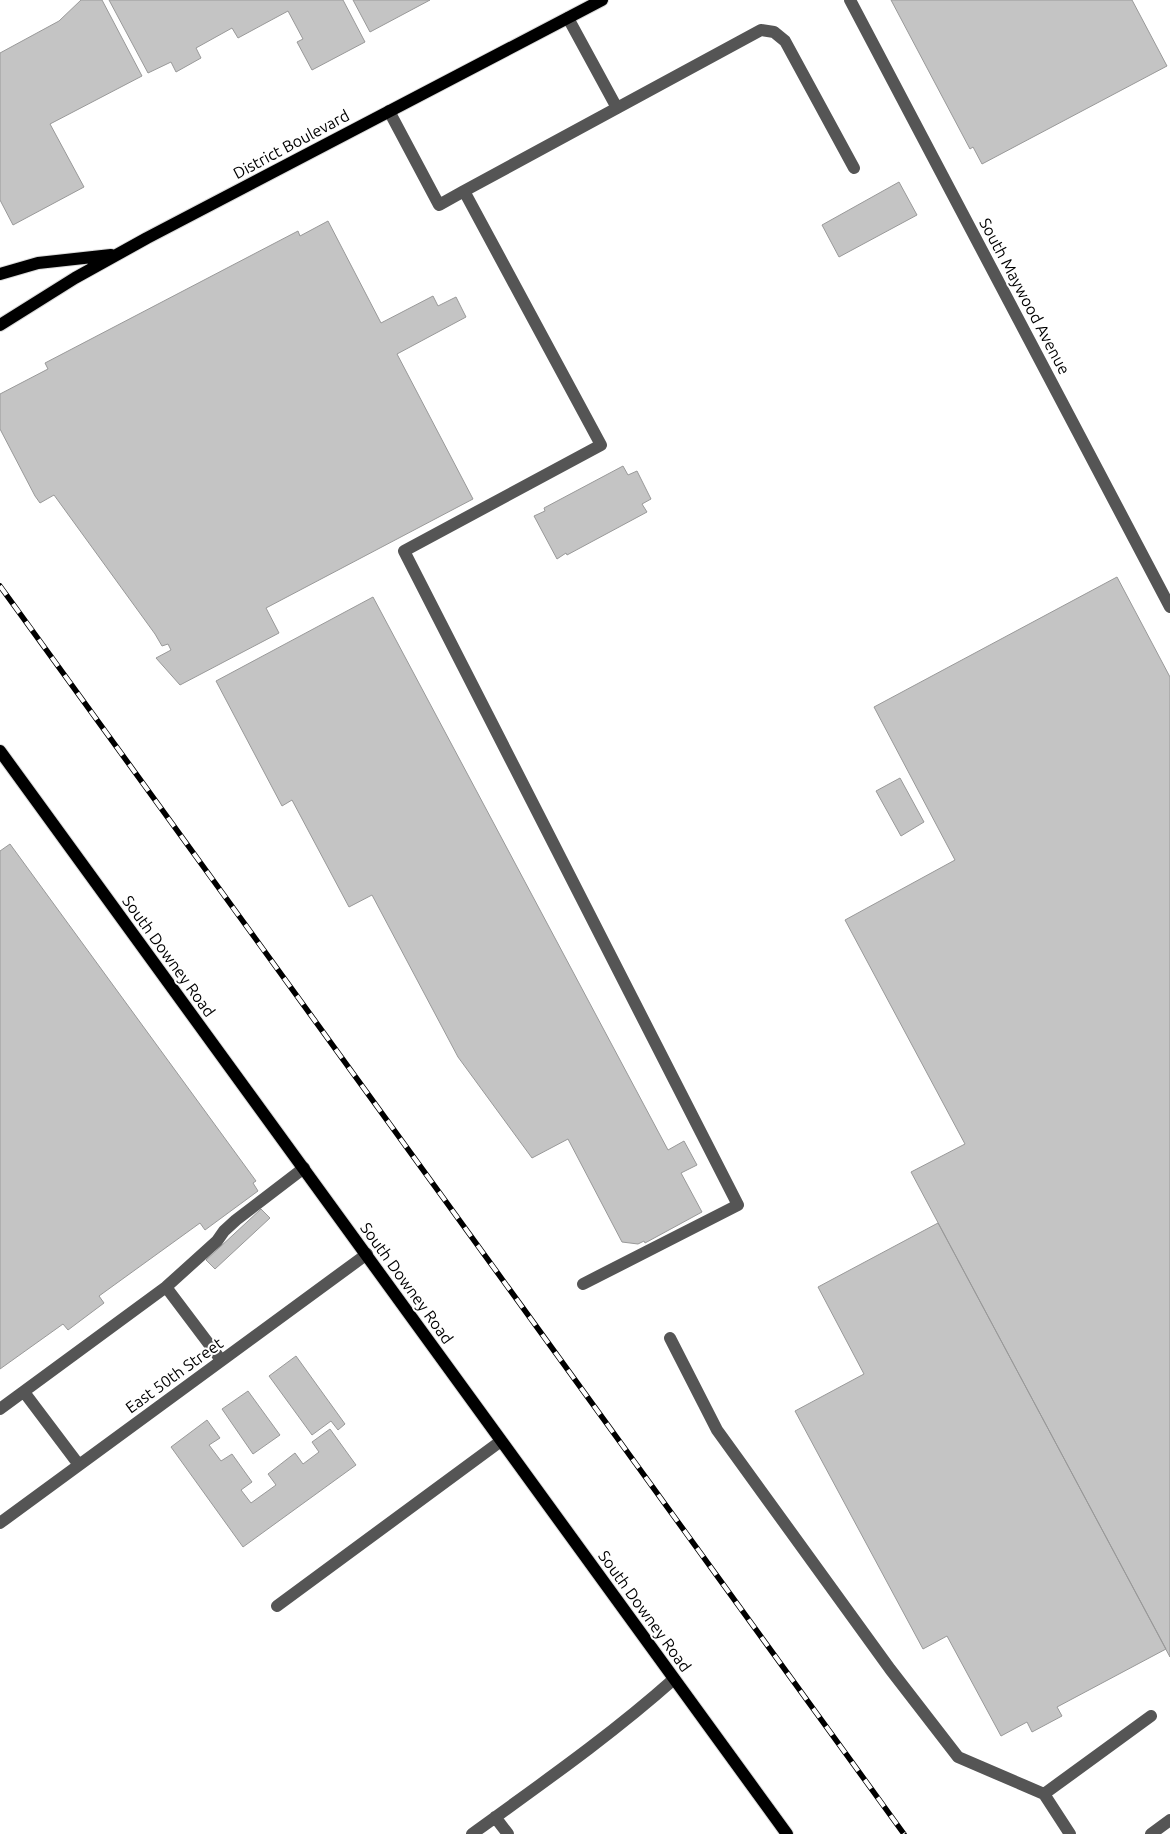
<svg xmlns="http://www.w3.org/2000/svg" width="1170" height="1834" font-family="Ubuntu,sans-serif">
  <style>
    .building { fill: #c4c4c4; stroke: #999 }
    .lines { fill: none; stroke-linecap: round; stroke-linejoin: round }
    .major-casing { stroke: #dbdbdb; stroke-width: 14 }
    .minor { stroke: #555; stroke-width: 12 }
    .major { stroke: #000; stroke-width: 12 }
    .rail-casing { stroke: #000; stroke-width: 5.5 }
    .rail { stroke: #fff; stroke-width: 4; stroke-dasharray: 11; stroke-linecap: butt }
    .labels { text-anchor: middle; stroke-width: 4; stroke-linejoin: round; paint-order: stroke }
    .street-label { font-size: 16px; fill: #000; stroke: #fff }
  </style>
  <rect width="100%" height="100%" fill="#fff"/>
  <path class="building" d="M 81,0 L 102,0 L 142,76 L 50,124 L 84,187 L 13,225 L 0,200 L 0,53 L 59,21 Z
    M 109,0 L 343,0 L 365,42 L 312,70 L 297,42 L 303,39 L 288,11 L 238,38 L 232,28 L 196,48 L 201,58 L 176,72 L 171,62 L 148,73 Z
    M 353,0 L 430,0 L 370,32 Z
    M 891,0 L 1132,0 L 1167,66 L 982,164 L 973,147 L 970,149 Z
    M 899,182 L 917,215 L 839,257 L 822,225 Z
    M 328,221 L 381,323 L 433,296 L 438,306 L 456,297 L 466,317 L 397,354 L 473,499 L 266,608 L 279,633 L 180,685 L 156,658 L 171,650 L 168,644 L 162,646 L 155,634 L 54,495 L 40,503 L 35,496 L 0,429 L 0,394 L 48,369 L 45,363 L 298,231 L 300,236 Z
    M 623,466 L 628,475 L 637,471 L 651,499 L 642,504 L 647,512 L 567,555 L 566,553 L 557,559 L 534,516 L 545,511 L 544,508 Z
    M 1117,577 L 1170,677 L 1170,1657 L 911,1172 L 965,1144 L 845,920 L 955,860 L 874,707 Z
    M 373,597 L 668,1150 L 684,1141 L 697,1165 L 681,1173 L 702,1212 L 645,1243 L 644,1241 L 638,1244 L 622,1242 L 568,1139 L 532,1158 L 458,1057 L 372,895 L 349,907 L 292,800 L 282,806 L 216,681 Z
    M 900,778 L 924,822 L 901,836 L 876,791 Z
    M 10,844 L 256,1181 L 253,1183 L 258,1191 L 205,1230 L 200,1223 L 99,1296 L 104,1303 L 68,1330 L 63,1324 L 0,1369 L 0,851 Z
    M 261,1209 L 270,1218 L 215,1269 L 206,1260 Z
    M 938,1223 L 1166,1649 L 1057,1707 L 1062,1716 L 1032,1732 L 1027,1722 L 1001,1736 L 947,1636 L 923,1649 L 795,1411 L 864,1374 L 818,1287 Z
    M 296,1356 L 345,1424 L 338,1430 L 331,1421 L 312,1435 L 269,1376 Z
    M 248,1391 L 280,1435 L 253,1454 L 222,1409 Z
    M 207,1420 L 220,1438 L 209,1445 L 221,1461 L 232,1454 L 252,1482 L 241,1490 L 251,1503 L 276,1485 L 268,1474 L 295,1453 L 303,1464 L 319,1452 L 312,1442 L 330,1429 L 356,1465 L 243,1547 L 171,1447 Z"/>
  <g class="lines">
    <g class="major-casing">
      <path id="major" d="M 0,274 L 38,263 L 111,255
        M 0,325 L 75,278 L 147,238 L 602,0
        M 0,751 L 787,1834"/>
    </g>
    <path class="minor" d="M 850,0 L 1170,607
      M 568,18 L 617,108
      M 389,111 L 439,205 L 464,191 L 601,445 L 404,551 L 738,1205 L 583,1284
      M 464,191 L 761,30 L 774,32 L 785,41 L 854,168
      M 166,1287 L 221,1360
      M 670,1338 L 717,1430 L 890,1669 L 958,1757 L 1044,1794 L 1070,1834
      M 24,1392 L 79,1465
      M 0,1409 L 166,1287 L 217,1241 L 224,1231 L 236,1220 L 304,1168
      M 0,1523 L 367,1254
      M 277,1606 L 501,1441
      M 1044,1794 L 1151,1716
      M 495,1817 L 508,1834
      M 472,1834 C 541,1784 610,1736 674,1679
      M 1151,1834 L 1170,1820"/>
    <use href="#major" class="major"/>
    <g class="rail-casing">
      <path id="rail" d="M 0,586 L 904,1834"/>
    </g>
    <use href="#rail" class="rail"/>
  </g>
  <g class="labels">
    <g class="street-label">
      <text transform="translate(291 144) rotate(-28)" y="6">District Boulevard</text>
      <text transform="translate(1025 296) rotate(62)" y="6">South Maywood Avenue</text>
      <text transform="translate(169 956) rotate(54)" y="6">South Downey Road</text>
      <text transform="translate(407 1283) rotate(54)" y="6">South Downey Road</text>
      <text transform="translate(174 1375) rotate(-36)" y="6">East 50th Street</text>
      <text transform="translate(645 1611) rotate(54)" y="6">South Downey Road</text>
    </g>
  </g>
</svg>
